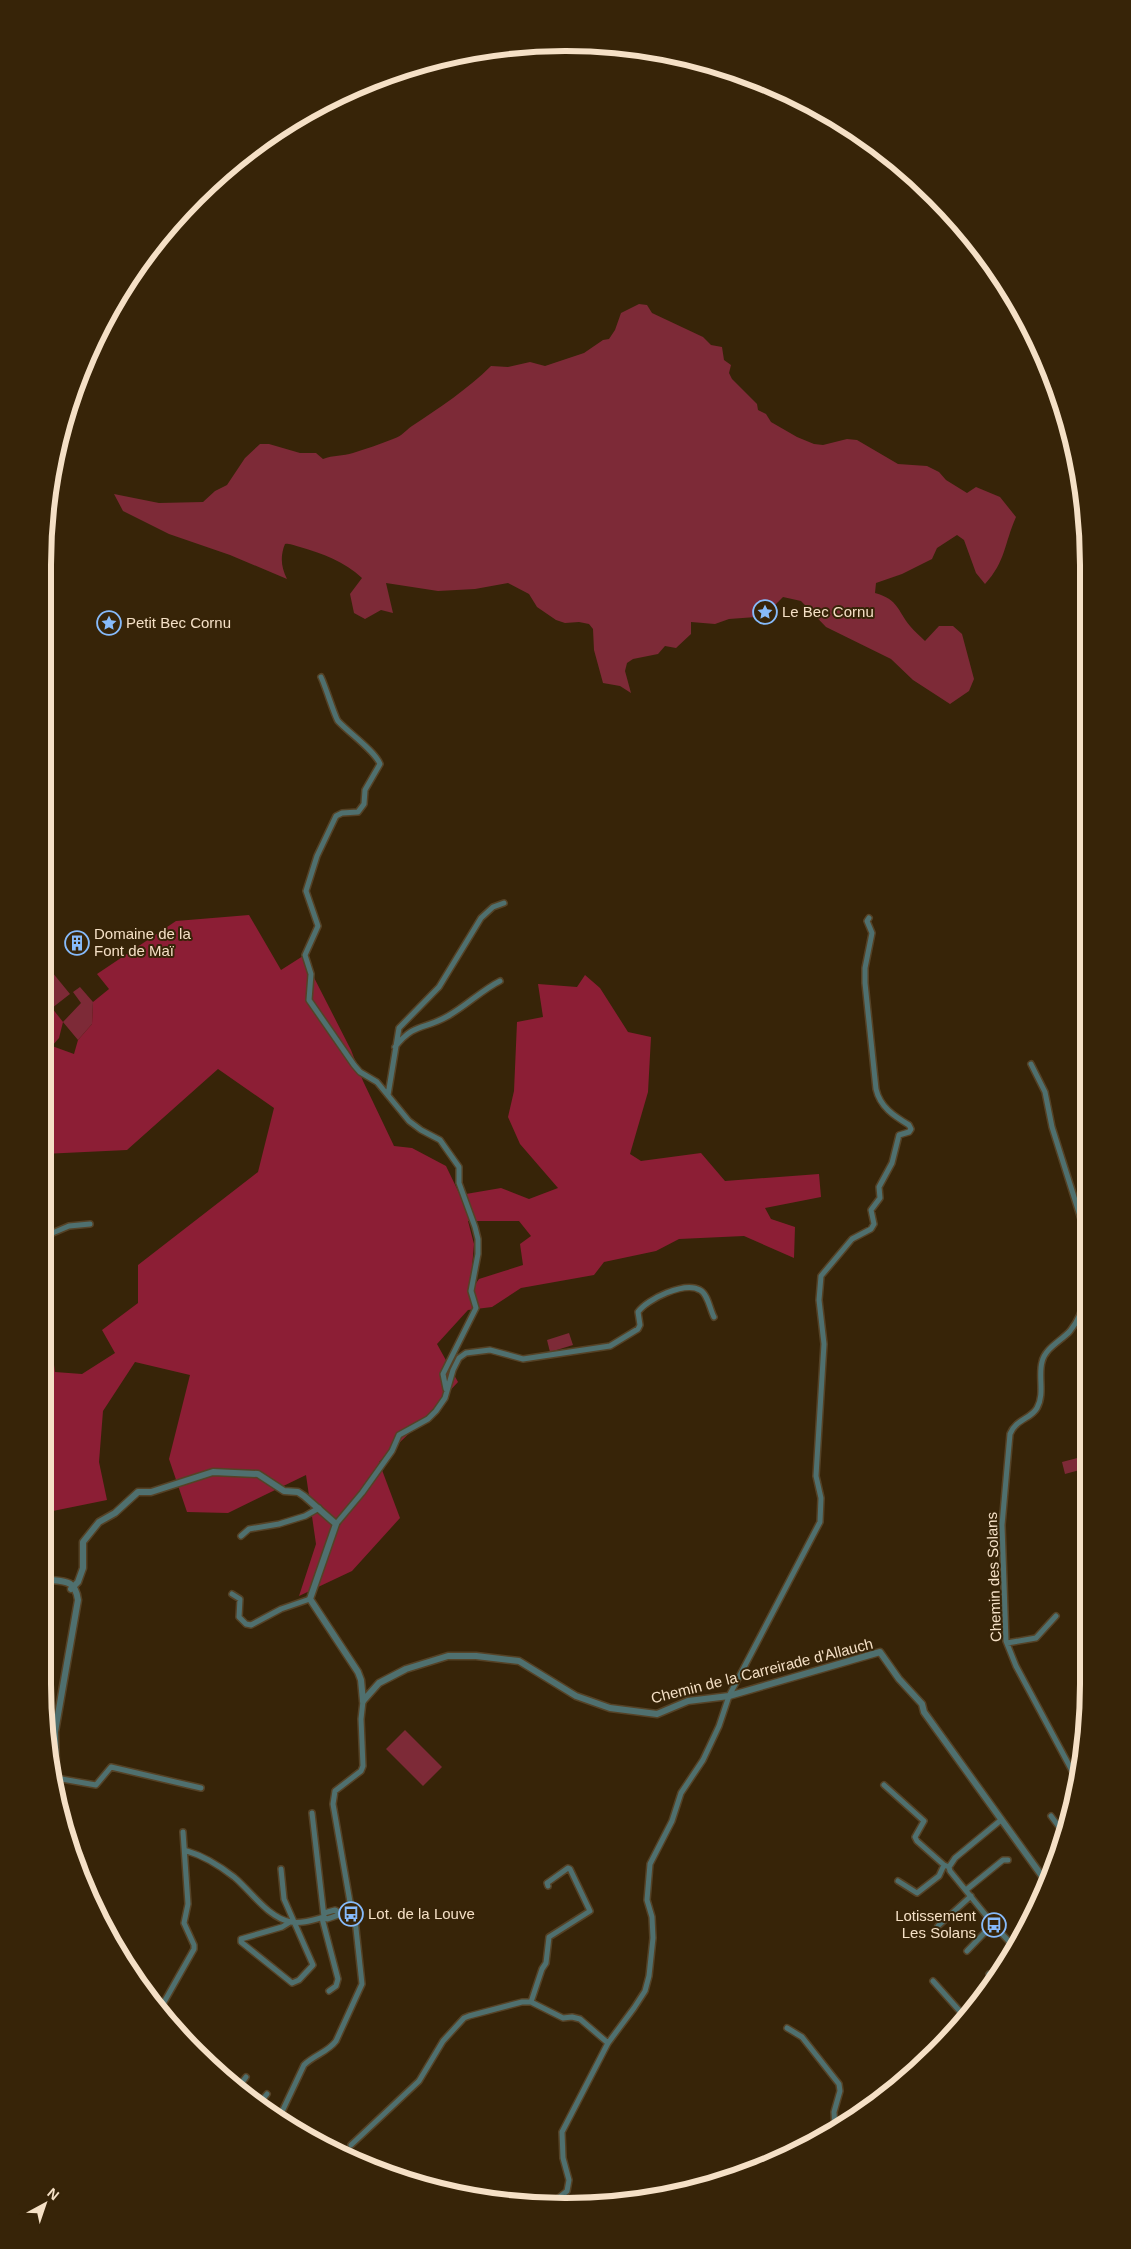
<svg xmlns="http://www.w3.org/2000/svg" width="1131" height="2249" font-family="Arial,sans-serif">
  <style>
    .green { fill: #7d2a37 }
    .forest { fill: #8c1e35; fill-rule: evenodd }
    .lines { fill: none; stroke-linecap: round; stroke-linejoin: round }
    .minor-casing { stroke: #554226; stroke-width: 8 }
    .tertiary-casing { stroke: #554226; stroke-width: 9 }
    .minor { stroke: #4f706f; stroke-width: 5 }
    .tertiary { stroke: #4f706f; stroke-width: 6 }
    .labels { text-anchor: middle; stroke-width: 4; stroke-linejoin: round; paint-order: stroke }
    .poi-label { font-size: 15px; fill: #f5e0c6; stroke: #372408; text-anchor: start }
    .street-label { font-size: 15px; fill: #f5e0c6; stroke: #372408 }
    .rim { fill: none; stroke: #f5e0c6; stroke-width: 6 }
  </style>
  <rect width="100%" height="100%" fill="#372408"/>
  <path class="green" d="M 639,304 L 647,305 L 652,313 L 703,337 L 711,345 L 722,347 L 724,360 L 731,365 L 729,373 L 732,379 L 757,404 L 758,410 L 766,414 L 771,422 L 797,437 L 814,444 L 823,445 L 847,439 L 857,440 L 898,464 L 927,466 L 939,472 L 946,480 L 967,493 L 976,487 L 1000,497 L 1016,517 C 1004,544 1006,561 985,584 L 976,573 L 964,540 L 957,535 L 937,548 L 932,559 L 902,574 L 876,583 L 875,593 C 899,600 897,610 910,626 C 914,631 920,636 925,641 L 939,626 L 953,626 L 962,634 L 974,679 L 969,691 L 950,704 L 913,680 L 891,659 L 826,627 L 801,601 L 783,597 L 773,607 L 756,617 L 729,619 L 715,624 L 691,622 L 691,634 L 676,648 L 665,646 L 658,654 L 633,659 L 627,663 L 625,671 L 631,693 L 620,686 L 603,683 L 594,650 L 593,629 L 589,624 L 579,622 L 565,623 L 556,620 L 537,607 L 529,594 L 508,583 L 475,589 L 438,591 L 386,583 L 393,613 L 381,610 L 365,619 L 354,613 L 350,594 L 362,578 C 345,562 322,553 300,547 C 294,546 291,543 285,544 C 280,556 281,567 287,579 L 230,555 L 169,534 L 123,511 L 114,494 L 159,503 L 203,502 L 215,491 L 227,485 L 245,458 L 260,444 L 269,444 L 300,453 L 316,453 L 323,459 C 333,455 343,456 353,453 C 366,449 380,444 393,439 C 402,436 405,431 412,426 C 439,408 468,389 491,366 L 508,367 L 530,362 L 545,366 L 584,353 L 603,340 L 609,339 L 615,330 L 621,313 Z
    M 43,961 L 70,994 L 43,1015 Z
    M 80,987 L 93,1002 L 92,1024 L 78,1040 L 63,1022 L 81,1003 L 73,992 Z
    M 569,1333 L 573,1345 L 550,1352 L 547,1340 Z
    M 1085,1456 L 1087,1468 L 1065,1474 L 1062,1462 Z
    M 405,1730 L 442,1767 L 423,1786 L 386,1749 Z"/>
  <path class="forest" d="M 249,915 L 281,970 L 303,956 L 351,1050 L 363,1081 L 394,1146 L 412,1148 L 446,1166 L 460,1195 L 501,1188 L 529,1199 L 558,1188 L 520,1144 L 508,1117 L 514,1091 L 517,1022 L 543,1017 L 538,984 L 577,987 L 585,975 L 600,988 L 628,1032 L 651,1037 L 648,1092 L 630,1154 L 641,1161 L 701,1153 L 725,1181 L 819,1174 L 821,1197 L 765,1208 L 771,1219 L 795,1227 L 794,1258 L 744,1236 L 679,1239 L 656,1251 L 604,1262 L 594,1275 L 521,1288 L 492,1307 L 468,1310 L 437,1344 L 458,1382 L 418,1425 L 379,1462 L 400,1518 L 352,1571 L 299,1596 L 316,1544 L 306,1475 L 228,1513 L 187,1512 L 169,1459 L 190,1375 L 135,1362 L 103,1411 L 99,1462 L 107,1500 L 43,1513 L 43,1311 L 47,1314 L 55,1372 L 82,1374 L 115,1353 L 102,1330 L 138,1303 L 138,1265 L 258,1172 L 274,1108 L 218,1069 L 127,1150 L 43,1154 L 43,1015 L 52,1008 L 63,1022 L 59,1038 L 52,1046 L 74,1054 L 78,1040 L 92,1024 L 93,1002 L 109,989 L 97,974 L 176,921 ZM 468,1221 L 519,1221 L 531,1236 L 520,1244 L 523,1265 L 479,1279 L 470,1292 L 474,1244 Z"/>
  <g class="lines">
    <g class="minor-casing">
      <path id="minor" d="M 321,677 C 325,685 335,717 338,721 C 349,733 375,751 380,764 L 365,790 L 364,804 L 358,812 L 342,813 L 336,816 L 317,856 L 306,891 L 318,926 L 305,955 L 311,974 L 309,1000 L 354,1065 L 360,1072 L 377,1082 L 409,1121 L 421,1130 L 440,1140 L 459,1167 L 459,1183 L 475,1227 L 478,1239 L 478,1254 L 471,1291 L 476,1308 L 443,1374 L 446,1389
        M 395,1047 C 415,1022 424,1030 448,1016 C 466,1006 482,990 500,981
        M 1031,1064 L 1045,1092 L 1052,1127 L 1086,1235
        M 388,1095 L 399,1028 L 439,987 L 481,918 L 493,907 L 504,903
        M 43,1237 L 69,1226 L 90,1224
        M 336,1524 L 362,1493 L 392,1451 L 399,1435 L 428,1419 L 436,1411 L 445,1398 L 453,1370 L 459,1358 L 466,1353 L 490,1350 L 523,1359 L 610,1346 L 638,1329 L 640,1325 L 638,1312 C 647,1299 685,1281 700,1290 C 708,1294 710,1310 714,1317
        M 241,1536 L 249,1529 L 279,1524 L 305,1516 L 319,1508
        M 232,1594 L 240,1599 L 239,1617 L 246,1624 L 251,1625 L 281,1609 L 310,1599
        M 1007,1643 L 1036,1638 L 1056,1616
        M 56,1778 L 96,1785 L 111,1767 L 201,1788
        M 1077,1780 L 1016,1666 L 1006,1641 L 1002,1525 L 1010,1434 C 1016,1419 1031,1419 1037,1408 C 1045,1394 1038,1376 1042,1362 C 1045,1348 1061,1341 1070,1331 C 1079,1320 1083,1309 1086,1296
        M 884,1785 L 924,1821 L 915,1837 L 917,1841 L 944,1865 L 949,1867
        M 312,1813 L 324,1917 L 327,1919 C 337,1916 344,1912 354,1910
        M 1051,1816 L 1065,1835
        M 1001,1820 L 955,1858 L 949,1867 L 950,1871 L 993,1924 L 1015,1948
        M 187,1851 C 204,1856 220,1866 234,1877 C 251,1891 268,1918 291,1922 C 302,1924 313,1920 324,1917
        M 73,1857 L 80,1857
        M 281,1869 L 284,1899 L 313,1965 L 299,1980 L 292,1983 L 241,1942 L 241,1939 L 282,1927 L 290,1922
        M 898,1881 L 917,1893 L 939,1876 L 944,1865
        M 966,1890 L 1003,1860 L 1008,1860
        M 324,1913 L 335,1910 L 340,1913
        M 322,1918 L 338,1979 L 336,1986 L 329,1991
        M 938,1926 L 971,1896
        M 967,1951 L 993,1924
        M 989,1974 L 996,1980
        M 933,1981 L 965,2017
        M 531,2002 L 542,1969 L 546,1963 L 549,1937 L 590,1911 L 570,1869 L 568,1868 L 547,1883 L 548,1886
        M 159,2011 L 194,1949 L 194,1945 L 184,1923 L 188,1904 L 183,1832
        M 787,2028 L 802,2037 L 839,2084 L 840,2091 L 834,2112 L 835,2129
        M 237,2089 L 246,2077
        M 259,2104 L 267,2094
        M 279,2118 L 304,2065 C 314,2055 328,2052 336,2041 L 362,1984 L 354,1910 L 350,1902 L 333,1804 L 335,1791 L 361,1771 L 363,1766 L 361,1719 L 363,1701
        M 351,2145 L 419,2081 L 443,2041 L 464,2018 L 469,2016 L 522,2002 L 531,2002 L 563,2018 L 572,2017 L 580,2019 L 608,2043
        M 550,2205 L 567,2191 L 569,2180 L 563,2158 L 562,2132 L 608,2043 L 634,2008 L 645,1991 L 649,1976 L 653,1938 L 652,1917 L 647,1900 L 650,1864 L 672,1821 L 681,1793 L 703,1760 L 719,1726 L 729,1696 L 820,1522 L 821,1498 L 816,1476 L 824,1344 L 819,1300 L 821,1276 L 852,1239 L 871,1229 L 874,1224 L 871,1210 L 880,1198 L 879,1187 L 892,1163 L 899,1135 L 909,1132 L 911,1129 L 909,1125 C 894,1116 880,1107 876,1089 L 865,983 L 865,968 L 872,933 L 867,921 L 869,918"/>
    </g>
    <g class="tertiary-casing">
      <path id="tertiary" d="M 43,1579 C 61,1582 75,1577 78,1600 L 55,1732 L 57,1803
        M 71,1589 L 78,1582 L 83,1568 L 83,1542 L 99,1522 L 115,1513 L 138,1492 L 151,1492 L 213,1472 L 258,1474 L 284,1491 L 298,1492 L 304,1496 L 336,1524 L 310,1599 L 358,1672 L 361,1680 L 363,1701
        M 363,1701 L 379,1683 L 406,1669 L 448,1656 L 476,1656 L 519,1661 L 576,1696 L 610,1708 L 657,1714 L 688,1701 L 729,1696 L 880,1652 L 899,1679 L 922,1704 L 924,1712 L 1047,1883
        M 58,1807 L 83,1865 L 85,1885"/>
    </g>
    <use href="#minor" class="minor"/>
    <use href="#tertiary" class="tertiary"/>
  </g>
  <defs>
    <g id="sight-ring" transform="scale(1.25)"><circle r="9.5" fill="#372408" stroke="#87bbfb" stroke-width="1.5"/><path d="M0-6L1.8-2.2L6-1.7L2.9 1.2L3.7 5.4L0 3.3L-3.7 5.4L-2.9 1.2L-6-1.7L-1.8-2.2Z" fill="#87bbfb"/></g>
    <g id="building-ring" transform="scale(1.25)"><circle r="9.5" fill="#372408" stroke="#87bbfb" stroke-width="1.5"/><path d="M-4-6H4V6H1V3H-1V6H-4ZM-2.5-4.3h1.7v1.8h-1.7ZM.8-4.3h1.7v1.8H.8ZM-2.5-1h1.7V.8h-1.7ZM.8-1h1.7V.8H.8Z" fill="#87bbfb"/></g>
    <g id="bus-ring" transform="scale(1.25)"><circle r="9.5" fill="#372408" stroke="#87bbfb" stroke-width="1.5"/><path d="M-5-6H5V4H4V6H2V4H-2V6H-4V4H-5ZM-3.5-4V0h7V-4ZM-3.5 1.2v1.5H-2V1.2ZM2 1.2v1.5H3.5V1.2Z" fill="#87bbfb"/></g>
  </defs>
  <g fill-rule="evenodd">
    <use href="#sight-ring" x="765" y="612"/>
    <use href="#sight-ring" x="109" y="623"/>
    <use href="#building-ring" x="77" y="943"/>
    <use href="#bus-ring" x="351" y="1914"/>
    <use href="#bus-ring" x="994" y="1925"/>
  </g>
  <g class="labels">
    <g class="poi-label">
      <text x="782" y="617">Le Bec Cornu</text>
      <text x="126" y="628">Petit Bec Cornu</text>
      <text x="94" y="939">Domaine de la<tspan x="94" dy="17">Font de Maï</tspan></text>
      <text x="368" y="1919">Lot. de la Louve</text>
      <text x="976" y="1921" text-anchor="end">Lotissement<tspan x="976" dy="17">Les Solans</tspan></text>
    </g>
    <g class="street-label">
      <text transform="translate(994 1577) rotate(-92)" y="5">Chemin des Solans</text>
      <text transform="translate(762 1671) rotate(-14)" y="5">Chemin de la Carreirade d'Allauch</text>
    </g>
  </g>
  <path d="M0 0H1131V2249H0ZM565 51H566A514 514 0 0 1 1080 565V1684A514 514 0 0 1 566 2198H565A514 514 0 0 1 51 1684V565A514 514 0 0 1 565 51Z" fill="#372408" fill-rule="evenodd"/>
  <path class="rim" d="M565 51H566A514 514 0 0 1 1080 565V1684A514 514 0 0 1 566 2198H565A514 514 0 0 1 51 1684V565A514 514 0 0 1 565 51Z"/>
  <g transform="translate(45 2204) rotate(40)" stroke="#372408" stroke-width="4" paint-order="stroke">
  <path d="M0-4L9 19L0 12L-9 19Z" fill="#f5e0c6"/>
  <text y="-8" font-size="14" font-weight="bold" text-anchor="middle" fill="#f5e0c6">N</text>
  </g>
</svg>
